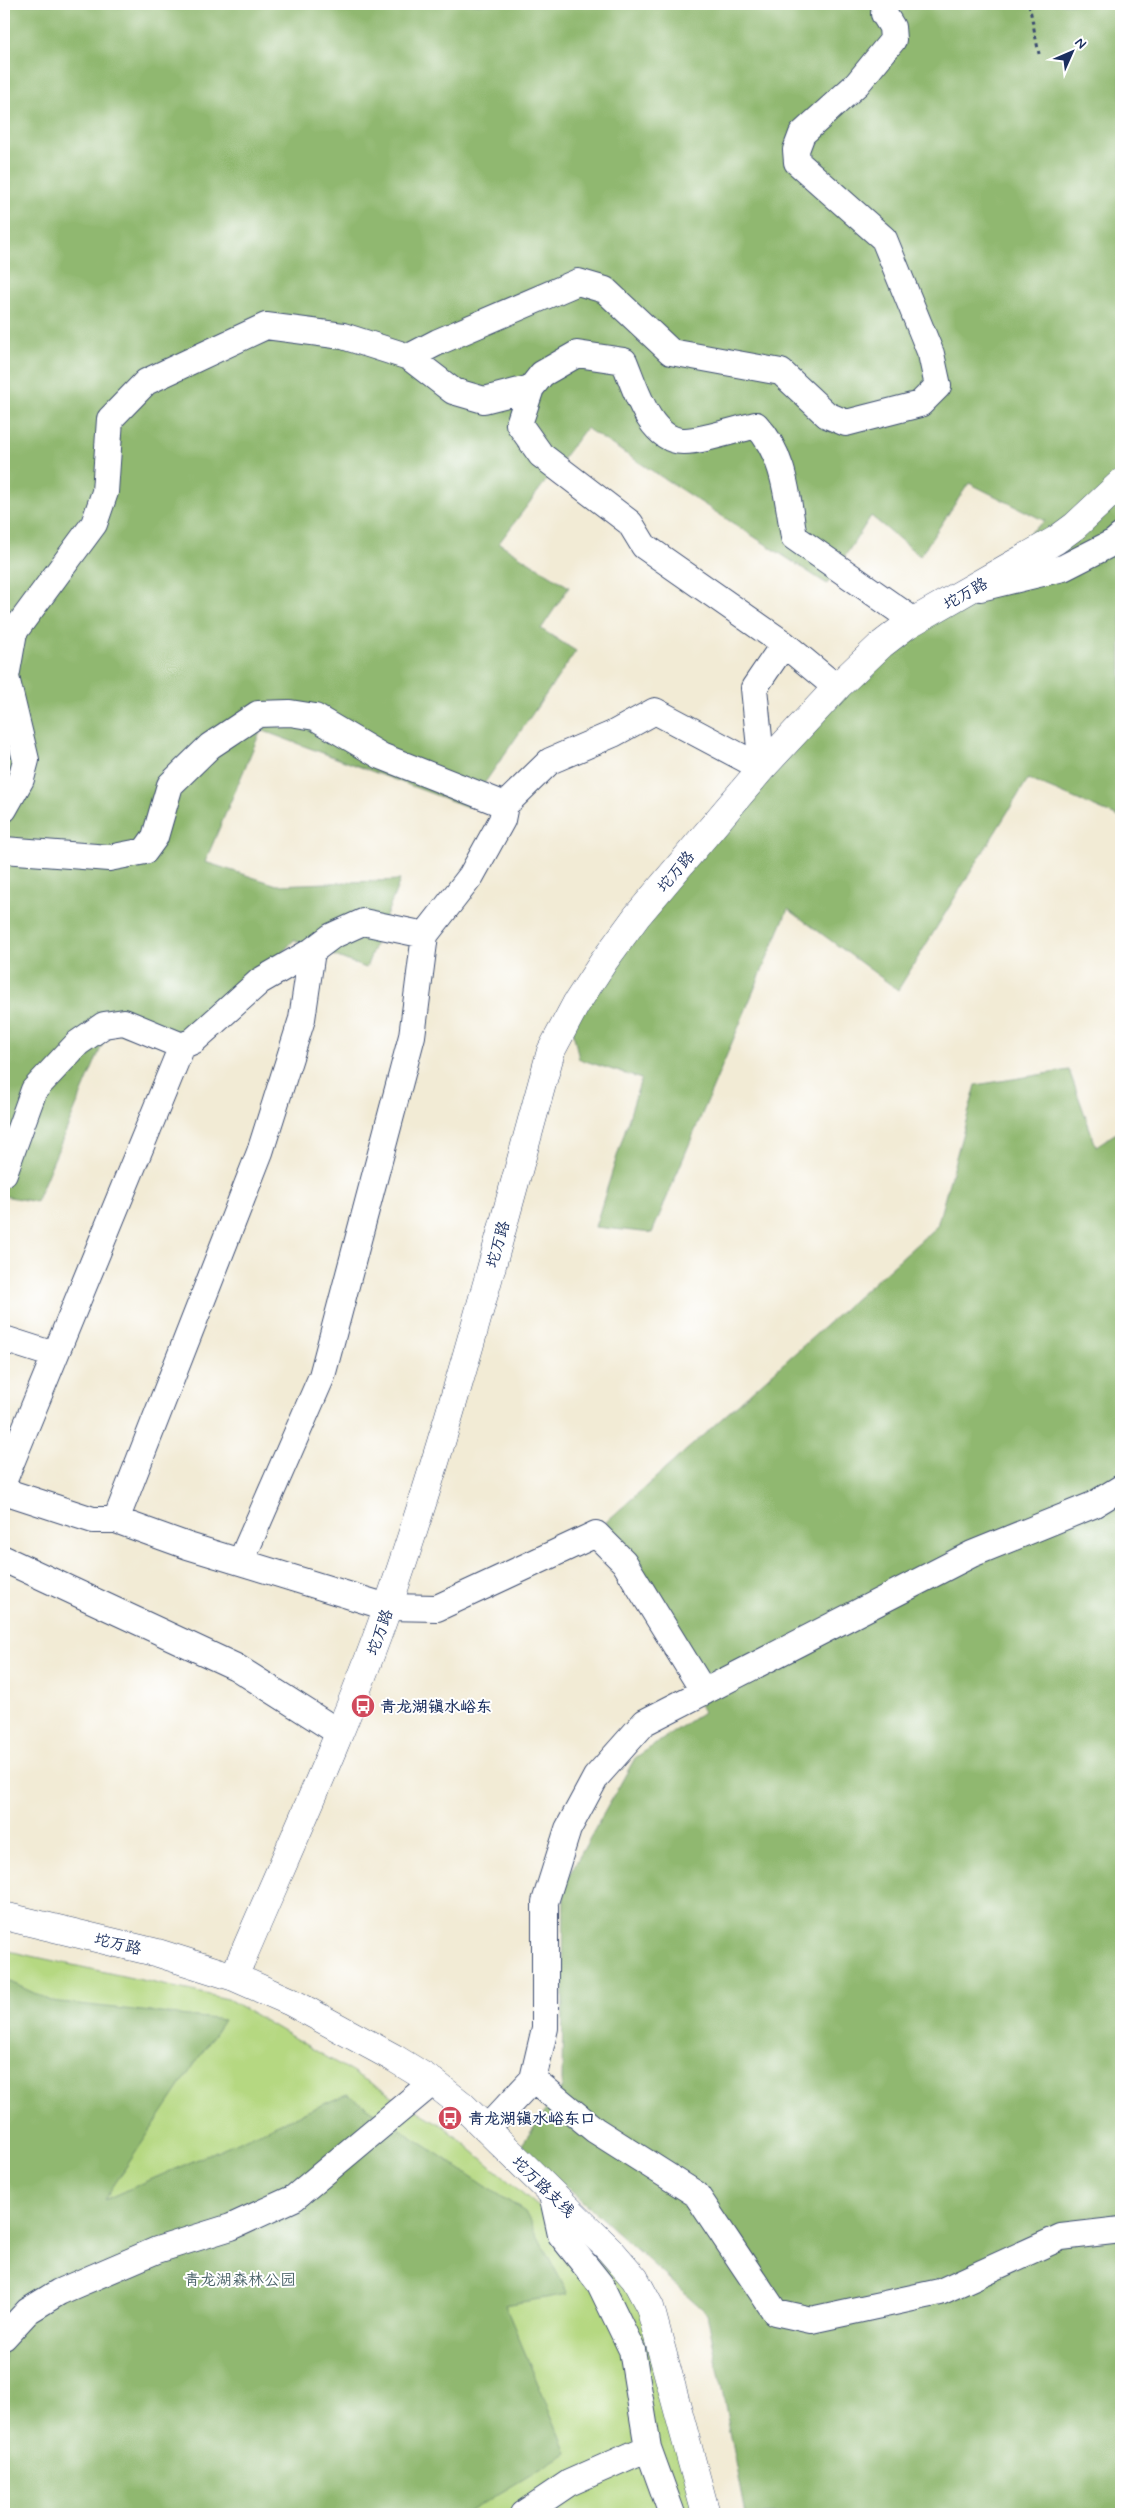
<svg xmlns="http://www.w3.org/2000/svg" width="1125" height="2518" font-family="Mynerve,'LXGW WenKai TC',sans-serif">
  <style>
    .green { fill: #b5d881; stroke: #688470 }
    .forest { fill: #90b86f; stroke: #567466 }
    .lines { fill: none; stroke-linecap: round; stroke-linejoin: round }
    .minor-casing { stroke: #3b4b70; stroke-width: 28 }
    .major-casing { stroke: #3b4b70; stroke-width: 29 }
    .path { stroke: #3b4b70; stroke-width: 3; stroke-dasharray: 4 4; stroke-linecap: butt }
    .minor { stroke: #fff; stroke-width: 26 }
    .major { stroke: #fff; stroke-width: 28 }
    .labels { text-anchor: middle; stroke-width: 4; stroke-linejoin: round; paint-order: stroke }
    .street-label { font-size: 16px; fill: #1b2f5e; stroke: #fff }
    .poi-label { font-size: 16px; font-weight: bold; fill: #1b2f5e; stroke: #fff; text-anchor: start }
    .park-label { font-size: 16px; fill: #496268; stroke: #fff }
  </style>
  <rect width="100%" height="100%" fill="#fff"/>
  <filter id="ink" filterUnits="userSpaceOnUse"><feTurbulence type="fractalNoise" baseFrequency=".02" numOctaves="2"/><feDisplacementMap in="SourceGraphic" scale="10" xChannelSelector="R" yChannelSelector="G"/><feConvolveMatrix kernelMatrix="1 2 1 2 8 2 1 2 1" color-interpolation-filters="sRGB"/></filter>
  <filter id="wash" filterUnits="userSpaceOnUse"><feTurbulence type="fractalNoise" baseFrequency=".0096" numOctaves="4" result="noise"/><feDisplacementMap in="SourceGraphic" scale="20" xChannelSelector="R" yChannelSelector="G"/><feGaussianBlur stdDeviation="1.12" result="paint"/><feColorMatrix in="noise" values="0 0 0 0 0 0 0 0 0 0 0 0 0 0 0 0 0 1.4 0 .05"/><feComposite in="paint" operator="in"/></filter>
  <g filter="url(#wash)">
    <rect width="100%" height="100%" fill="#f2ebd5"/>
    <path class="green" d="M 4,1950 L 228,1999 L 445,2127 L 603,2262 L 657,2325 L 702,2514 L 4,2514 Z"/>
    <path class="forest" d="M 4,4 L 1121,4 L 1121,818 L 1028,779 L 898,990 L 788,909 L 652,1233 L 595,1227 L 641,1079 L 579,1059 L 566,999 L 870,656 L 1045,521 L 969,483 L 920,556 L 871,516 L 827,584 L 586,428 L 499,543 L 569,587 L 541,629 L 576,651 L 468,807 L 261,730 L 205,862 L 277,885 L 400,880 L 366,968 L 294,940 L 194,1048 L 108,1031 L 36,1202 L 4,1196 Z
      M 1069,1070 L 1096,1146 L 1121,1130 L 1121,2514 L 746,2514 L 707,2313 L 521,2146 L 562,2087 L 564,1884 L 635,1758 L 703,1712 L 606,1522 L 937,1226 L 976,1085 Z
      M 4,1979 L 51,2001 L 224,2020 L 104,2200 L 347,2094 L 525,2212 L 568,2294 L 505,2305 L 567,2453 L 465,2514 L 4,2514 Z"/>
  </g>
  <g filter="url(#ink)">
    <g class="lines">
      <g class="minor-casing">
        <path id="minor" d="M 409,357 L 453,391 L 484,400 L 531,388
          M 980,588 L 1063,568 L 1114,542 L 1121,536
          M 784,644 L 644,546 L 630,523 L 541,455 L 519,424 L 531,388 L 542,374 L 577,354 L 624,361 C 635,387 649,440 683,441 C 698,442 739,429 756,425 C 785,455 787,497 794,537 L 914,621
          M 762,768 L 754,688 L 784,644 L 837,688
          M 4,809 L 21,779 L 26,760 L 6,677 L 14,632 L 94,524 L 105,492 L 110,419 L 146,382 L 266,326 L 343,336 L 409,357 L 438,342 L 578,282 L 605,290 L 671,352 L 781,372 L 827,415 L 846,423 L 920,404 L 938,386 L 931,354 L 884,239 L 797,162 L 796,150 L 802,134 L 857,84 L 893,40 L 892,27 L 884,14 L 885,4
          M 4,850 L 109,858 L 145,851 L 155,837 L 170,785 L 210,746 L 258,714 L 290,713 L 315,717 L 381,756 L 505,805
          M 4,1173 L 34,1090 L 78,1043 L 104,1025 L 124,1022 L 182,1046
          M 4,1339 L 54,1355
          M 4,1480 L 182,1046 L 193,1041 L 260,981 L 312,951 L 332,936 L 363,922 L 425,935
          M 4,1491 L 93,1520 L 116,1520 L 188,1546 L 387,1607 L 437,1608 L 596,1534 L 624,1562 L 704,1692
          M 116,1520 L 260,1152 L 302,1019 L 312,951
          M 4,1559 L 236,1667 L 338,1732
          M 241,1561 L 322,1376 L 412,1036 L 425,935 L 471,876 L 502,820 L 505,805 L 550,761 L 613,734 L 655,711 L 762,768
          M 533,2079 L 595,2130 L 696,2194 L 775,2312 L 811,2320 L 940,2292 L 1061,2237 L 1121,2230
          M 486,2129 L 533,2079 L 545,2028 L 545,1902 L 568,1829 L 596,1777 L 645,1722 L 972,1554 L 1093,1505 L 1121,1488
          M 552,2194 L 561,2235 L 600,2284 L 632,2350 L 648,2448 L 672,2514
          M 4,2337 L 28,2311 L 59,2292 L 157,2250 L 231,2227 L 294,2198 L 433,2082
          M 523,2514 L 569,2483 L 648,2448"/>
      </g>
      <g class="major-casing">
        <path id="major" d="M 4,1916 L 158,1953 L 234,1977 L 291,2002 L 394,2058 L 433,2082 L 462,2105 L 610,2250 L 635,2279 L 650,2307 L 706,2514
          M 234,1977 C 286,1855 343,1734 387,1609 C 451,1426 499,1238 551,1051 L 576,1004 L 604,961 L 637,916 L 762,768 L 840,684 L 881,645 L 907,625 L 1056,540 L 1075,526 L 1121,483"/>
      </g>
      <path class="path" d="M 1029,4 L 1039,54"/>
      <use href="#minor" class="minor"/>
      <use href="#major" class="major"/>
    </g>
  </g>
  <defs>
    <g id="bus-disc" transform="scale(1.25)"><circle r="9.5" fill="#d1495b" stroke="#fff"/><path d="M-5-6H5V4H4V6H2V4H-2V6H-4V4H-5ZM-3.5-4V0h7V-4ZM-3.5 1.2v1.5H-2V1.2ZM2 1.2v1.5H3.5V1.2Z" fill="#fff"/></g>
  </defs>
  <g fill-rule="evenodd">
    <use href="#bus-disc" x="363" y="1706"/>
    <use href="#bus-disc" x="450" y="2118"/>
  </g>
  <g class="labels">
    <g class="street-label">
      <text transform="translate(965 593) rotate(-30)" y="6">坨万路</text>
      <text transform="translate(675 871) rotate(-50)" y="6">坨万路</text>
      <text transform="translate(497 1244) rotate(-74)" y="6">坨万路</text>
      <text transform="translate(379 1632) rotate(-70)" y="6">坨万路</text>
      <text transform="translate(118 1943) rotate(13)" y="6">坨万路</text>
      <text transform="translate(544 2186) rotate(44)" y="6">坨万路支线</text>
    </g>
    <g class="poi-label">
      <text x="380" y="1712">青龙湖镇水峪东</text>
      <text x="468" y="2124">青龙湖镇水峪东口</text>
    </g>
    <g class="park-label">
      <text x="240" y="2285">青龙湖森林公园</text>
    </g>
  </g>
  <rect width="1125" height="2518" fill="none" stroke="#fff" stroke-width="20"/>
  <g transform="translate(1072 52) rotate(45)" stroke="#ffffff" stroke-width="4" paint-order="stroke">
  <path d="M0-4L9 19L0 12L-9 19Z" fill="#1b2f5e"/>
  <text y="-8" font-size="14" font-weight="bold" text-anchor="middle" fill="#1b2f5e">N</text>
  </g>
</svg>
